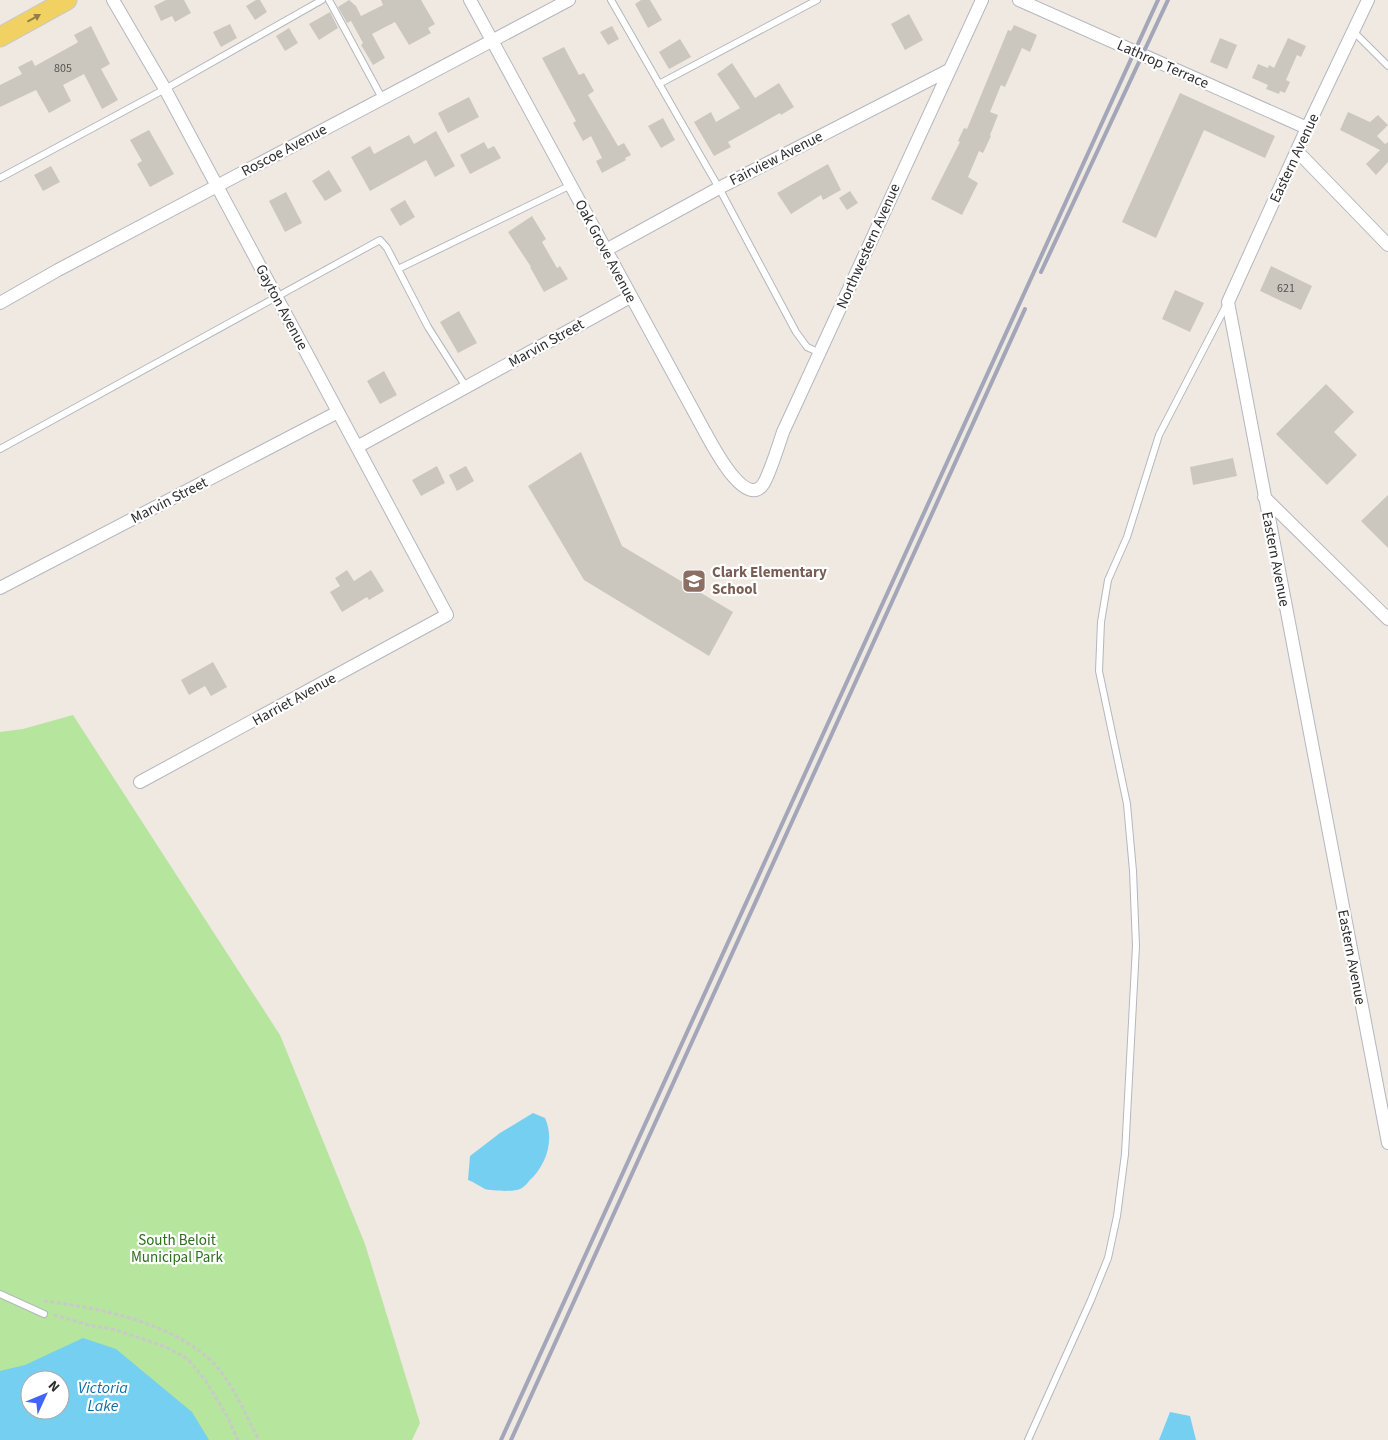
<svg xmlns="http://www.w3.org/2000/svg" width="1388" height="1440" font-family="'Source Sans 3',sans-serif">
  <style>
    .green { fill: #b6e59e; fill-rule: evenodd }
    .water { fill: #75cff0; fill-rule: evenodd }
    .building { fill: #cbc7bf }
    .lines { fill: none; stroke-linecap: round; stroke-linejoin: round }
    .lane-casing { stroke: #b4b7c1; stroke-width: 8 }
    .street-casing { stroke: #b4b7c1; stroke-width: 14 }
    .primary-casing { stroke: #c9c9c9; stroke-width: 21 }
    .path { stroke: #c9c9c9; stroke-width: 3; stroke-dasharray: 4 2.5; stroke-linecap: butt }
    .lane { stroke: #fff; stroke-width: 6 }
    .street { stroke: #fff; stroke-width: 12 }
    .primary { stroke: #f2d163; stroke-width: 19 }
    .rail { stroke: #a3a6b8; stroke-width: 4 }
    .oneway { fill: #908048 }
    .labels { text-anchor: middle; stroke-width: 4.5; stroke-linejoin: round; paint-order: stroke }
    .number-label { font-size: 12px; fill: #555452 }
    .street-label { font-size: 15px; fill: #2e2e2e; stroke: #fff }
    .education-label { font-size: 15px; font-weight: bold; fill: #785e54; stroke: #fff; text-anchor: start }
    .park-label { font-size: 15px; fill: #2c6e1b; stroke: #fff }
    .water-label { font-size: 16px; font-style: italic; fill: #0d6fa3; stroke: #fff }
  </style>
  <rect width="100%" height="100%" fill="#efe9e1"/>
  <path class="green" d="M 73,715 L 280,1035 L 365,1244 L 420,1423 L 412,1440 L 0,1440 L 0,732 L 23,729 ZM 30,1380 L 60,1380 L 60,1410 L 30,1410 Z"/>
  <path class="water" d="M 533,1113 L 545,1118 C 555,1140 546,1166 529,1181 C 527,1184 523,1188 520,1189 C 514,1192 492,1191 485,1189 C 479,1186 474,1182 468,1180 L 470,1156 L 500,1133 Z
    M 83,1338 L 116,1349 L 192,1412 L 209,1440 L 0,1440 L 0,1371 L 25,1365 ZM 30,1380 L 60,1380 L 60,1410 L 30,1410 Z
    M 1170,1412 L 1190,1416 L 1196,1440 L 1159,1440 Z"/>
  <path class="building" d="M 166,0 L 184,0 L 191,13 L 175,22 L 172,16 L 161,21 L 154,6 Z
    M 256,0 L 260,0 L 267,12 L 255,20 L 246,6 Z
    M 349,0 L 356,6 L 361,16 L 383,5 L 381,0 L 421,0 L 435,24 L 428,28 L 431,33 L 409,45 L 395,22 L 372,34 L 385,58 L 373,65 L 361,45 L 363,43 L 351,21 L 347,23 L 338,7 Z
    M 641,0 L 650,0 L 662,20 L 648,28 L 635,4 Z
    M 330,12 L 338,28 L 319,40 L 309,24 Z
    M 909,14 L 923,40 L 905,50 L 891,24 Z
    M 230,24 L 237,38 L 221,47 L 213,32 Z
    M 1014,25 L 1037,35 L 1030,52 L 1022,48 L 1005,87 L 1001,85 L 990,112 L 998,115 L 990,135 L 991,136 L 983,153 L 979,151 L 968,177 L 978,183 L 962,215 L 931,199 L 960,142 L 958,141 L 964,128 L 967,129 L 1008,30 L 1011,31 Z
    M 91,26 L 110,64 L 101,69 L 118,100 L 102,109 L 84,74 L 63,85 L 71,101 L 49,113 L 36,90 L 0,107 L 0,85 L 22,74 L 18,67 L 32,60 L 35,66 L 75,44 L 78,42 L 74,35 Z
    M 612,26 L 619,39 L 608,45 L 600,32 Z
    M 289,28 L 298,43 L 285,51 L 276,36 Z
    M 1220,38 L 1237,45 L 1227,69 L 1210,62 Z
    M 1288,38 L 1306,46 L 1301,57 L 1297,55 L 1286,80 L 1290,82 L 1285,93 L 1280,91 L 1279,94 L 1266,89 L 1268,85 L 1252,78 L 1258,64 L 1268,68 L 1269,65 L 1274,68 Z
    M 680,39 L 691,57 L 669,69 L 659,52 Z
    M 564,47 L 579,75 L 584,73 L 594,91 L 588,95 L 618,146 L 624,143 L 631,155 L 625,158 L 626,160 L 602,173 L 596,161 L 602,158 L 591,136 L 583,141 L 573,123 L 576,121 L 542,58 Z
    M 732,63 L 755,98 L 779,83 L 794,107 L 781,115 L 780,113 L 728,142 L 731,147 L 714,156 L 694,122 L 711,112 L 716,122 L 740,108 L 717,74 Z
    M 1180,93 L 1275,136 L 1265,158 L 1204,130 L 1156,238 L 1122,222 Z
    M 469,97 L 479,117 L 448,133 L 438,113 Z
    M 1348,112 L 1370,122 L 1378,115 L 1388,125 L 1377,136 L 1385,144 L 1388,142 L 1388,162 L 1376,175 L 1366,164 L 1380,150 L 1340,130 Z
    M 663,118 L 675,140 L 661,148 L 648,126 Z
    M 149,130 L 174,174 L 150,187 L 137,164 L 142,161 L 130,140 Z
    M 436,131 L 455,166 L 435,177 L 426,160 L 370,191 L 351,157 L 370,146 L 374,154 L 409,135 L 414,144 Z
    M 484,142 L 488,149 L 494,146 L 501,158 L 470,174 L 460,155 Z
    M 828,164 L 841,190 L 823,200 L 821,195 L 791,214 L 777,193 Z
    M 51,166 L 60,182 L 43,191 L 34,175 Z
    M 329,170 L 342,191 L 325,201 L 312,181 Z
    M 850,191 L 858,203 L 847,210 L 839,198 Z
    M 286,192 L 302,223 L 285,232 L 269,201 Z
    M 405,200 L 415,217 L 400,226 L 390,209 Z
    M 532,216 L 546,239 L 542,242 L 557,268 L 560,266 L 568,279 L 544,292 L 530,267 L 531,267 L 508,232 Z
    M 1271,266 L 1312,286 L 1301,310 L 1260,291 Z
    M 1175,290 L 1204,303 L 1190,332 L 1162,319 Z
    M 459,311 L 477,343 L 458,353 L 440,322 Z
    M 384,371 L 397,395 L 380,404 L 367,381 Z
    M 1326,384 L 1354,412 L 1334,432 L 1357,455 L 1327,485 L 1276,434 Z
    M 581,452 L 622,546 L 733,612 L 709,656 L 584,580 L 528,486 Z
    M 1233,458 L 1237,476 L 1193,485 L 1190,467 Z
    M 437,466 L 445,483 L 421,496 L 412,480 Z
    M 466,466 L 474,481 L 457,491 L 449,475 Z
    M 1388,495 L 1388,548 L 1361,521 Z
    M 347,570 L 354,581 L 371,570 L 384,591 L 369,600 L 367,597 L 342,612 L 330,592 L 340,586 L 335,578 Z
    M 213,662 L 227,687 L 211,696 L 205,686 L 189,695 L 181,680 Z"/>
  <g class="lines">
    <g class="lane-casing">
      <path id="lane" d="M 329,0 L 382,98
        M 611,0 L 719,188 L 796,332 L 807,347 L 820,353
        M 1354,32 L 1388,66
        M 659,84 L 817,0
        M 0,178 L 165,89 L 322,0
        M 398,269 L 571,185
        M 0,449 L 380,240 L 387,248 L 428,327 L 466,387
        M 0,1294 L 44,1314
        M 1028,1440 L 1091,1300 L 1108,1258 L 1117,1216 L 1125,1154 L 1136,946 L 1133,871 L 1127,804 L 1099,671 L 1101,622 L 1108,580 L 1127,537 L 1159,435 L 1227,304"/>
    </g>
    <g class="street-casing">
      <path id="street" d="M 113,0 L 165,89 L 447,615 L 140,782
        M 470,0 L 705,432 C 712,444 746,512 764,483 C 771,470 778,447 783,432 L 982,0
        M 1019,0 L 1307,128
        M 1368,0 L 1307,128 L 1228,302 L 1388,1143
        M 1297,151 L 1388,245
        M 606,250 L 719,188 L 949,70
        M 0,303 L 58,270 L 569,0
        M 357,447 L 630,297
        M 1264,497 L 1388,619
        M 0,588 L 338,412"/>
    </g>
    <g class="primary-casing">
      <path id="primary" d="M 0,37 L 67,0"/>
    </g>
    <path class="path" d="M 44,1301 C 100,1308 177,1323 217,1367 C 235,1388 246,1416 259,1440
      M 54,1315 L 89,1325 L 116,1330 L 166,1347 L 188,1359 L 206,1381 L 227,1416 L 238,1440"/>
    <use href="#lane" class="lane"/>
    <use href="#street" class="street"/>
    <use href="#primary" class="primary"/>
    <path class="rail" d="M 1041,272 L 1168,0
      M 501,1440 L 1158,0
      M 511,1440 L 1025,309"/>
  </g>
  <defs><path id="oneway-solid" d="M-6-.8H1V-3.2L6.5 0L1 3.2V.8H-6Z" transform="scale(1.25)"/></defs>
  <use class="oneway" href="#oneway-solid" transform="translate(34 18) rotate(-29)"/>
  <defs>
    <g id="school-square" transform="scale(1.25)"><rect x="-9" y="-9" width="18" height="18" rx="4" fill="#8d6e63" stroke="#fff"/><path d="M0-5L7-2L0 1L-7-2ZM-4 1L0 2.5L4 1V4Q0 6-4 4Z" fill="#fff"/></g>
  </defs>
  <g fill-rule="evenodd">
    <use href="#school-square" x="694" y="581"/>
  </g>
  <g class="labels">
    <g class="number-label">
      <text x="63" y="72">805</text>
      <text x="1286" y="292">621</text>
    </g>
    <g class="street-label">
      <text transform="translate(1163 64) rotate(24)" y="5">Lathrop Terrace</text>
      <text transform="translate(284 150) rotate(-28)" y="5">Roscoe Avenue</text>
      <text transform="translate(776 158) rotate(-27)" y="5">Fairview Avenue</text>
      <text transform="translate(1294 158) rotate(-65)" y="5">Eastern Avenue</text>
      <text transform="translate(868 246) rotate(-66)" y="5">Northwestern Avenue</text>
      <text transform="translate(606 251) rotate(62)" y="5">Oak Grove Avenue</text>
      <text transform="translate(282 307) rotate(62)" y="5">Gayton Avenue</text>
      <text transform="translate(546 343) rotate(-29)" y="5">Marvin Street</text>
      <text transform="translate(169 500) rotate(-27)" y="5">Marvin Street</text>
      <text transform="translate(1276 559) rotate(79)" y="5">Eastern Avenue</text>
      <text transform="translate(294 699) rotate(-29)" y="5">Harriet Avenue</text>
      <text transform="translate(1352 957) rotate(79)" y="5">Eastern Avenue</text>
    </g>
    <g class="education-label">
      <text x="712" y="577">Clark Elementary<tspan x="712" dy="17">School</tspan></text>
    </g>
    <g class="park-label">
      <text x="177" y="1245">South Beloit<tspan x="177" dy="17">Municipal Park</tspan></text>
    </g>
    <g class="water-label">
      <text x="103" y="1393">Victoria<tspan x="103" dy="18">Lake</tspan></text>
    </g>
  </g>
  <g transform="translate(45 1395) rotate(46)"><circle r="24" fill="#ffffff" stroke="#ababab"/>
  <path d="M0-4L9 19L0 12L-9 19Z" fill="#4264fb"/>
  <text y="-8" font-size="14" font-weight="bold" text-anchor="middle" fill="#2e2e2e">N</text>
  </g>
</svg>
